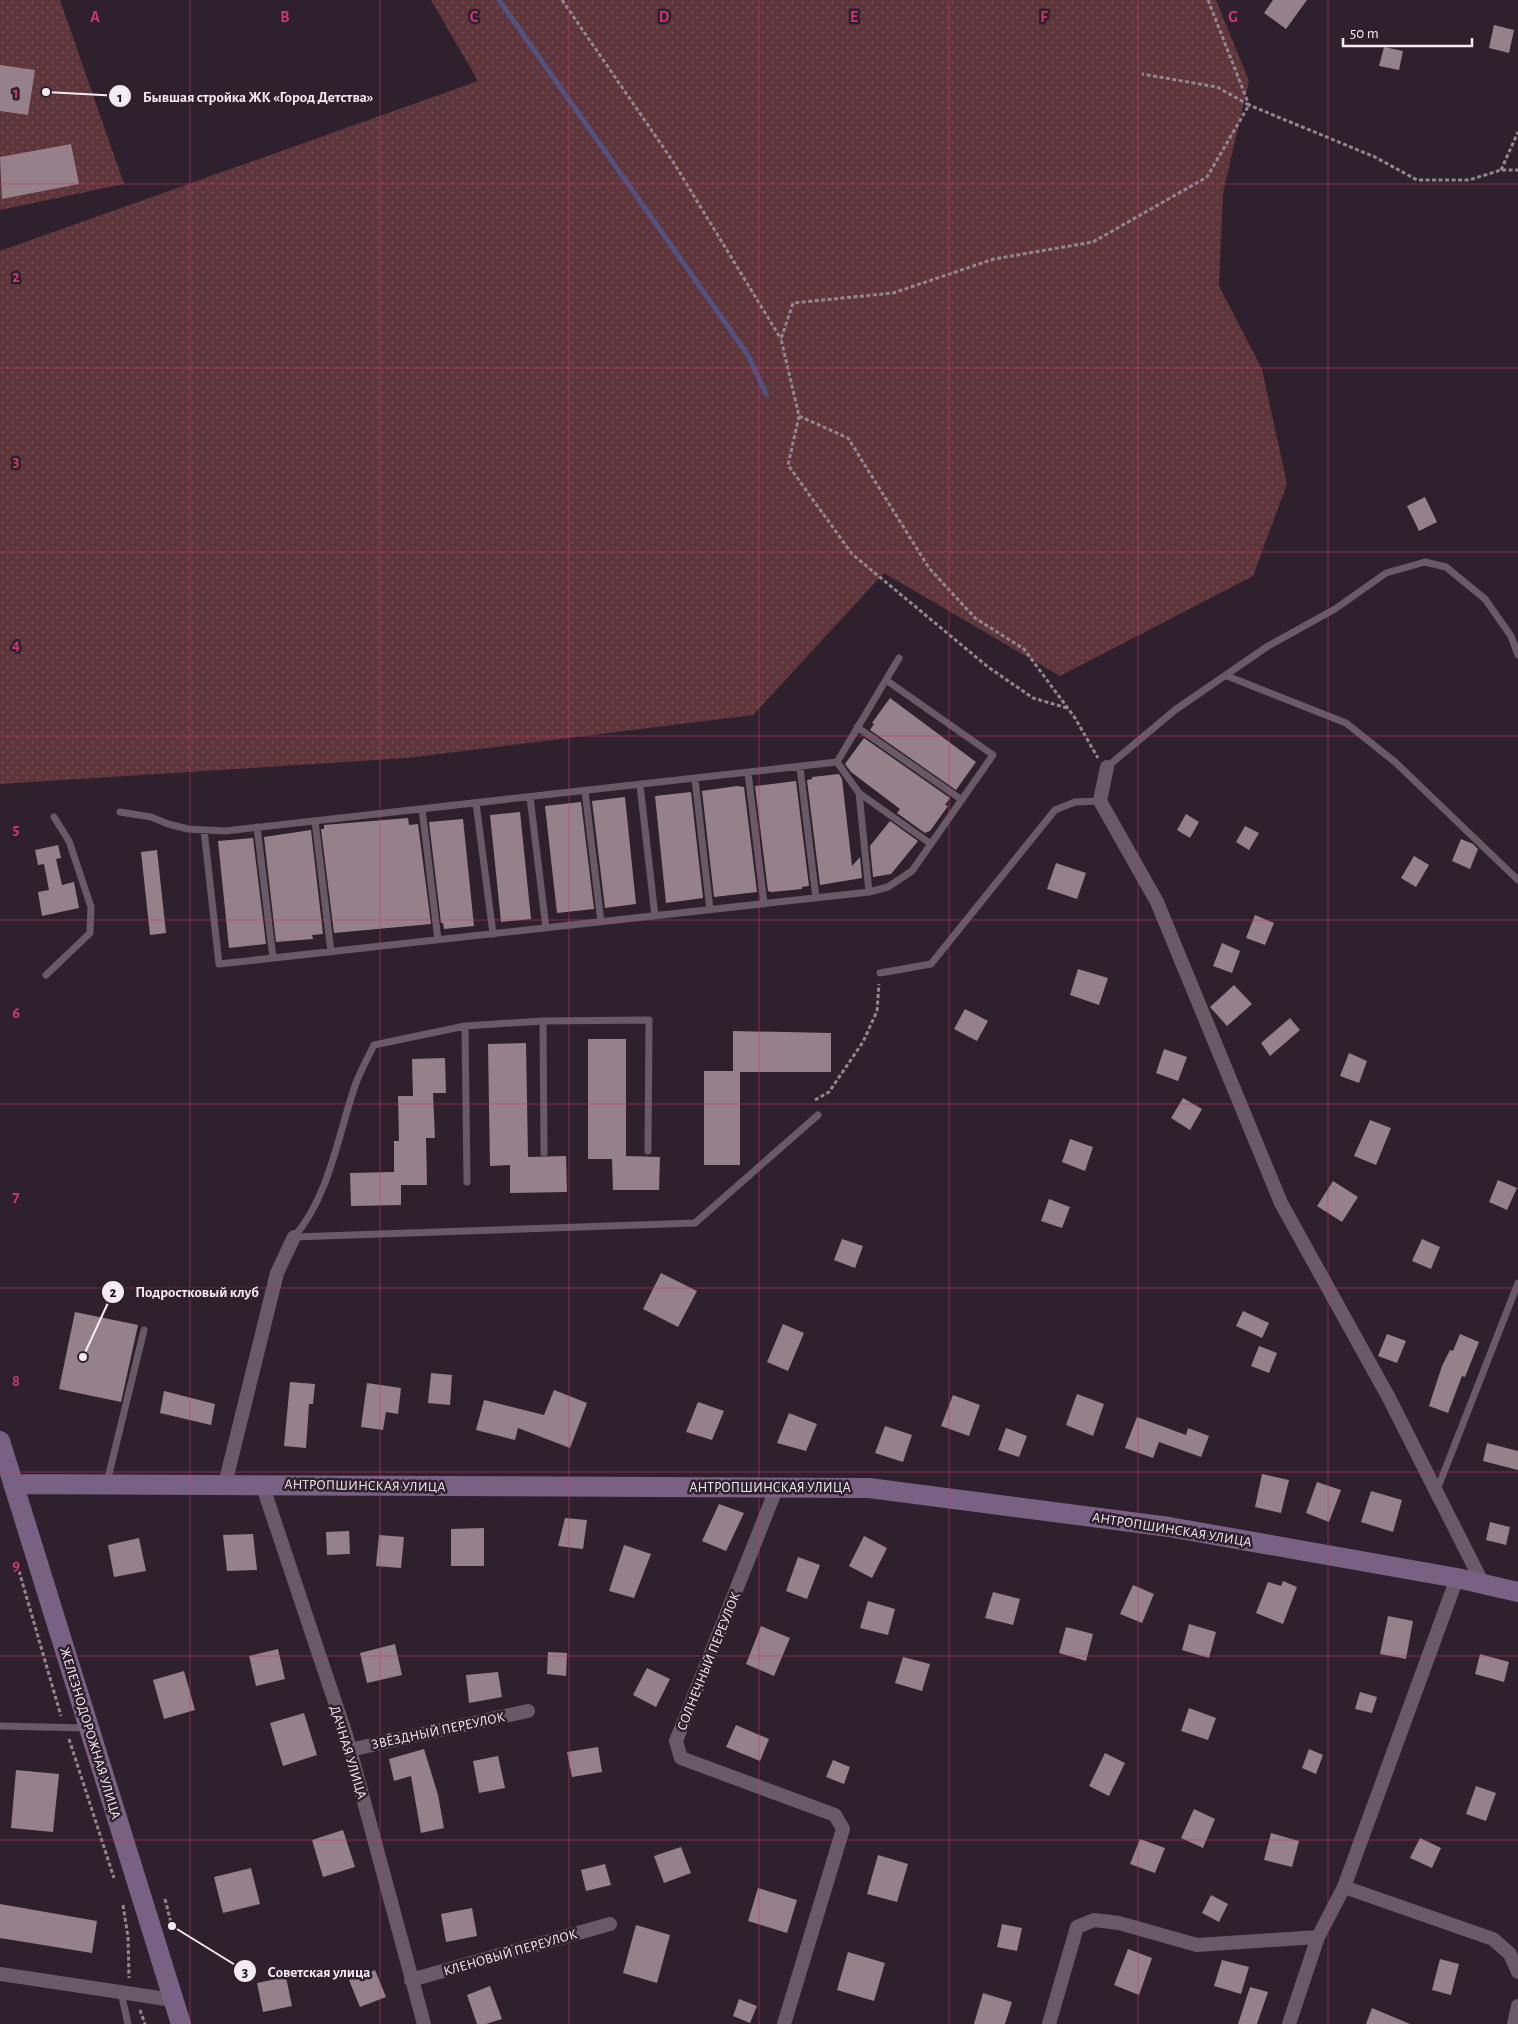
<svg xmlns="http://www.w3.org/2000/svg" width="1518" height="2024" font-family="'Alegreya Sans',sans-serif">
  <style>
    .grass { fill: url(#grass-dots) }
    .lines { fill: none; stroke-linecap: round; stroke-linejoin: round }
    .stream { stroke: #55517e; stroke-width: 5 }
    .building { fill: #96818a }
    .path { stroke: #928791; stroke-width: 3; stroke-dasharray: 4 2.5; stroke-linecap: butt }
    .lane { stroke: #695a68; stroke-width: 7 }
    .street { stroke: #695a68; stroke-width: 14 }
    .secondary { stroke: #796184; stroke-width: 20 }
    .grid { fill: none; stroke: #ca3872; stroke-width: 1; stroke-opacity: 0.55 }
    .labels { text-anchor: middle; stroke-width: 5; stroke-linejoin: round; paint-order: stroke }
    .street-label { font-size: 14px; fill: #f4ebf4; stroke: #2e212d }
    .grid-label { font-size: 16px; text-anchor: middle; font-weight: bold; fill: #ca3872; stroke: #2e212d; stroke-width: 5; stroke-linejoin: round; paint-order: stroke }
    .leader { fill: none; stroke: #f4ebf4; stroke-width: 2 }
    .callout-dot { fill: #f4ebf4; stroke: #2e212d; stroke-width: 2 }
    .mark-label { font-size: 15px; text-anchor: middle; font-weight: bold; fill: #111 }
    .callout-label { font-size: 15px; text-anchor: middle; font-weight: bold; fill: #f4ebf4; stroke: #2e212d; stroke-width: 5; stroke-linejoin: round; paint-order: stroke }
  </style>
  <defs>
    <pattern id="grass-dots" width="8" height="8" patternUnits="userSpaceOnUse" patternTransform="scale(1.25)"><rect width="8" height="8" fill="#5d353b"/><path d="M2 2h.1M6 6h.1" fill="none" stroke="#755258" stroke-width="1.8" stroke-linecap="round"/></pattern>
  </defs>
  <rect width="100%" height="100%" fill="#2e212d"/>
  <path class="grass" d="M 0,0 L 60,0 L 124,184 L 0,210 Z
    M 431,0 L 1216,0 L 1249,81 L 1223,193 L 1219,286 L 1262,369 L 1287,484 L 1253,576 L 1060,676 L 884,573 L 753,715 L 407,758 L 0,784 L 0,251 L 478,81 Z"/>
  <g class="lines">
    <path class="stream" d="M 499,0 L 748,355 L 766,394"/>
  </g>
  <path class="building" d="M 1273,0 L 1307,0 L 1286,29 L 1264,13 Z
    M 1494,25 L 1514,30 L 1509,53 L 1489,48 Z
    M 1384,47 L 1403,51 L 1399,70 L 1379,66 Z
    M 0,65 L 35,70 L 28,115 L 0,111 Z
    M 71,144 L 79,184 L 2,199 L 0,157 Z
    M 1425,497 L 1437,522 L 1419,531 L 1407,506 Z
    M 890,698 L 976,762 L 956,790 L 870,730 L 874,724 L 872,723 Z
    M 864,738 L 950,798 L 945,805 L 948,806 L 930,831 L 925,833 L 897,813 L 900,809 L 851,772 L 845,764 Z
    M 839,774 L 842,779 L 852,866 L 860,857 L 862,878 L 820,885 L 807,780 L 812,779 L 812,777 Z
    M 796,781 L 809,886 L 802,887 L 802,889 L 772,892 L 768,891 L 755,786 Z
    M 737,786 L 744,787 L 757,892 L 714,897 L 702,791 Z
    M 691,792 L 703,898 L 666,903 L 655,796 Z
    M 625,797 L 636,904 L 605,908 L 592,801 Z
    M 581,802 L 594,909 L 557,913 L 545,806 Z
    M 520,812 L 531,919 L 501,922 L 490,815 Z
    M 1186,814 L 1199,822 L 1190,838 L 1177,830 Z
    M 408,818 L 409,825 L 418,824 L 431,924 L 334,933 L 321,829 L 324,829 L 324,825 Z
    M 463,819 L 474,926 L 444,929 L 443,923 L 441,923 L 429,822 Z
    M 890,821 L 918,841 L 891,874 L 873,877 L 870,846 Z
    M 1245,826 L 1259,833 L 1249,850 L 1236,842 Z
    M 311,830 L 323,934 L 312,935 L 313,939 L 276,942 L 264,837 Z
    M 253,838 L 266,944 L 229,948 L 218,841 Z
    M 1461,839 L 1473,844 L 1478,849 L 1470,869 L 1452,861 Z
    M 58,845 L 61,858 L 56,859 L 62,885 L 74,882 L 79,908 L 42,916 L 38,892 L 49,890 L 44,864 L 38,865 L 35,850 Z
    M 157,850 L 166,933 L 150,935 L 141,852 Z
    M 1414,856 L 1429,865 L 1416,887 L 1401,878 Z
    M 1056,863 L 1086,873 L 1077,899 L 1047,889 Z
    M 1255,915 L 1274,923 L 1265,945 L 1246,938 Z
    M 1222,943 L 1240,951 L 1232,973 L 1213,966 Z
    M 1078,969 L 1108,978 L 1099,1005 L 1070,995 Z
    M 1234,985 L 1252,1004 L 1227,1026 L 1210,1007 Z
    M 965,1009 L 988,1021 L 977,1041 L 954,1029 Z
    M 1290,1018 L 1300,1030 L 1270,1056 L 1261,1043 Z
    M 733,1031 L 831,1033 L 831,1072 L 740,1072 L 740,1165 L 704,1165 L 704,1071 L 733,1071 Z
    M 588,1039 L 626,1039 L 626,1156 L 660,1157 L 659,1190 L 613,1190 L 612,1159 L 588,1159 Z
    M 526,1043 L 528,1157 L 566,1156 L 567,1192 L 510,1193 L 510,1165 L 490,1166 L 488,1044 Z
    M 1164,1049 L 1187,1057 L 1178,1081 L 1156,1073 Z
    M 1349,1053 L 1367,1061 L 1359,1083 L 1340,1076 Z
    M 445,1058 L 446,1093 L 433,1093 L 435,1138 L 426,1138 L 427,1185 L 401,1185 L 401,1205 L 351,1206 L 350,1173 L 394,1172 L 394,1141 L 399,1141 L 398,1096 L 413,1096 L 412,1059 Z
    M 1183,1098 L 1202,1109 L 1190,1130 L 1171,1118 Z
    M 1370,1120 L 1391,1128 L 1376,1165 L 1354,1156 Z
    M 1070,1139 L 1093,1147 L 1085,1171 L 1062,1162 Z
    M 1498,1180 L 1517,1188 L 1507,1210 L 1489,1202 Z
    M 1333,1181 L 1358,1197 L 1342,1222 L 1317,1206 Z
    M 1049,1199 L 1070,1207 L 1062,1228 L 1041,1221 Z
    M 842,1239 L 863,1246 L 855,1268 L 834,1260 Z
    M 1422,1239 L 1440,1247 L 1431,1269 L 1412,1261 Z
    M 661,1273 L 697,1291 L 678,1327 L 643,1309 Z
    M 1243,1311 L 1269,1323 L 1262,1338 L 1236,1326 Z
    M 75,1312 L 138,1325 L 121,1402 L 59,1389 Z
    M 783,1324 L 804,1333 L 788,1371 L 767,1362 Z
    M 1387,1334 L 1406,1341 L 1397,1363 L 1378,1356 Z
    M 1460,1334 L 1479,1342 L 1465,1377 L 1462,1376 L 1448,1413 L 1429,1406 L 1442,1366 L 1450,1350 L 1453,1351 Z
    M 1259,1346 L 1277,1353 L 1269,1373 L 1251,1366 Z
    M 431,1373 L 452,1375 L 450,1405 L 428,1403 Z
    M 290,1382 L 315,1384 L 313,1404 L 309,1404 L 306,1448 L 284,1446 Z
    M 367,1383 L 401,1388 L 398,1414 L 386,1412 L 383,1430 L 361,1427 Z
    M 554,1390 L 587,1403 L 570,1448 L 518,1428 L 515,1440 L 476,1430 L 484,1400 L 544,1415 Z
    M 164,1391 L 215,1404 L 211,1425 L 160,1413 Z
    M 1077,1394 L 1104,1404 L 1093,1436 L 1066,1425 Z
    M 953,1395 L 980,1405 L 969,1436 L 941,1426 Z
    M 698,1402 L 724,1411 L 712,1440 L 686,1432 Z
    M 789,1413 L 817,1424 L 806,1451 L 777,1443 Z
    M 1137,1417 L 1186,1435 L 1188,1428 L 1209,1436 L 1201,1457 L 1159,1442 L 1153,1458 L 1125,1448 Z
    M 885,1426 L 912,1435 L 903,1462 L 875,1453 Z
    M 1006,1428 L 1027,1436 L 1019,1457 L 998,1450 Z
    M 1487,1443 L 1518,1451 L 1518,1470 L 1483,1461 Z
    M 1262,1474 L 1289,1480 L 1281,1513 L 1255,1507 Z
    M 1317,1482 L 1341,1490 L 1329,1522 L 1306,1513 Z
    M 1371,1491 L 1402,1500 L 1393,1532 L 1361,1522 Z
    M 719,1504 L 744,1513 L 726,1551 L 702,1541 Z
    M 565,1518 L 587,1520 L 583,1549 L 558,1546 Z
    M 1490,1522 L 1510,1527 L 1506,1545 L 1486,1540 Z
    M 484,1528 L 484,1566 L 451,1566 L 451,1529 Z
    M 349,1531 L 350,1554 L 327,1555 L 326,1532 Z
    M 253,1534 L 257,1570 L 227,1571 L 223,1535 Z
    M 379,1535 L 404,1537 L 401,1568 L 376,1566 Z
    M 864,1536 L 887,1548 L 872,1578 L 849,1566 Z
    M 139,1538 L 146,1571 L 114,1577 L 108,1545 Z
    M 624,1545 L 651,1554 L 634,1598 L 609,1591 Z
    M 798,1557 L 820,1565 L 807,1599 L 786,1591 Z
    M 1283,1581 L 1297,1587 L 1283,1624 L 1256,1613 L 1268,1582 L 1281,1586 Z
    M 1133,1585 L 1154,1594 L 1142,1623 L 1120,1614 Z
    M 993,1592 L 1020,1599 L 1013,1625 L 985,1618 Z
    M 868,1601 L 895,1609 L 888,1635 L 860,1628 Z
    M 1388,1616 L 1413,1621 L 1406,1659 L 1380,1654 Z
    M 1189,1624 L 1216,1632 L 1209,1658 L 1182,1650 Z
    M 761,1626 L 790,1638 L 774,1676 L 746,1664 Z
    M 1066,1627 L 1093,1634 L 1086,1661 L 1059,1653 Z
    M 395,1644 L 402,1675 L 367,1683 L 360,1653 Z
    M 278,1649 L 285,1679 L 256,1686 L 249,1656 Z
    M 548,1652 L 567,1653 L 566,1676 L 547,1674 Z
    M 1480,1654 L 1509,1662 L 1504,1682 L 1475,1674 Z
    M 903,1657 L 930,1664 L 922,1691 L 895,1683 Z
    M 647,1668 L 670,1679 L 656,1707 L 633,1695 Z
    M 184,1671 L 195,1710 L 164,1719 L 153,1680 Z
    M 498,1672 L 502,1697 L 469,1703 L 466,1675 Z
    M 1360,1692 L 1377,1697 L 1372,1713 L 1355,1709 Z
    M 1189,1708 L 1216,1718 L 1208,1740 L 1181,1731 Z
    M 304,1713 L 317,1755 L 283,1766 L 270,1723 Z
    M 736,1725 L 769,1739 L 760,1761 L 726,1747 Z
    M 598,1747 L 602,1772 L 572,1777 L 567,1752 Z
    M 424,1749 L 438,1795 L 444,1828 L 421,1833 L 411,1776 L 394,1781 L 389,1759 Z
    M 1309,1749 L 1323,1755 L 1316,1774 L 1302,1768 Z
    M 1105,1753 L 1125,1763 L 1109,1796 L 1089,1786 Z
    M 498,1756 L 505,1788 L 479,1793 L 473,1761 Z
    M 833,1760 L 850,1767 L 844,1784 L 826,1777 Z
    M 16,1770 L 59,1774 L 53,1832 L 11,1828 Z
    M 1476,1786 L 1496,1793 L 1486,1821 L 1466,1814 Z
    M 1194,1809 L 1215,1819 L 1203,1848 L 1181,1838 Z
    M 343,1830 L 355,1867 L 323,1877 L 312,1840 Z
    M 1271,1833 L 1299,1841 L 1292,1867 L 1264,1860 Z
    M 1420,1838 L 1441,1848 L 1432,1868 L 1410,1858 Z
    M 1140,1839 L 1165,1848 L 1155,1873 L 1130,1864 Z
    M 681,1847 L 691,1873 L 664,1883 L 654,1856 Z
    M 878,1855 L 908,1864 L 897,1902 L 867,1894 Z
    M 605,1864 L 611,1885 L 586,1891 L 581,1870 Z
    M 251,1868 L 260,1904 L 223,1913 L 214,1877 Z
    M 758,1888 L 797,1900 L 787,1933 L 748,1921 Z
    M 1211,1895 L 1228,1904 L 1219,1922 L 1202,1913 Z
    M 0,1904 L 97,1921 L 92,1953 L 0,1938 Z
    M 472,1908 L 477,1936 L 446,1942 L 441,1914 Z
    M 1002,1924 L 1022,1928 L 1017,1951 L 997,1947 Z
    M 636,1925 L 670,1935 L 657,1983 L 623,1973 Z
    M 1128,1949 L 1152,1958 L 1139,1995 L 1114,1985 Z
    M 848,1952 L 885,1963 L 874,2001 L 837,1990 Z
    M 1440,1959 L 1459,1964 L 1451,1995 L 1432,1990 Z
    M 1222,1960 L 1249,1967 L 1241,1994 L 1214,1986 Z
    M 375,1970 L 386,1997 L 360,2007 L 349,1980 Z
    M 286,1977 L 292,2006 L 263,2012 L 257,1983 Z
    M 490,1986 L 502,2019 L 486,2024 L 477,2024 L 467,1995 Z
    M 1250,1987 L 1268,1992 L 1257,2024 L 1238,2024 Z
    M 983,1993 L 1012,2002 L 1005,2024 L 974,2024 Z
    M 739,1999 L 757,2006 L 750,2023 L 733,2016 Z
    M 1372,2008 L 1410,2024 L 1366,2024 Z"/>
  <g class="lines">
    <path class="path" d="M 562,0 L 672,160 L 781,339
      M 1208,0 L 1249,105 L 1375,157 L 1417,180 L 1469,180 L 1501,170 L 1518,170
      M 1501,170 L 1518,132
      M 799,416 L 848,438 L 929,568 L 975,618 L 1024,649 L 1075,718 L 1098,758
      M 1067,708 L 1033,698 L 988,667 L 852,554 L 788,465 L 799,416 L 781,339 L 793,303 L 893,293 L 994,259 L 1093,242 L 1207,177 L 1249,105 L 1217,87 L 1142,74
      M 815,1100 L 829,1092 L 863,1042 L 877,1011 L 879,984
      M 19,1571 L 61,1716
      M 69,1739 L 114,1878
      M 165,1899 L 171,1923
      M 123,1905 L 128,1937 L 129,1978
      M 140,2010 L 145,2024"/>
    <path class="lane" d="M 1227,676 L 1346,723 L 1395,762 L 1518,880
      M 857,727 L 962,800
      M 837,762 L 859,793 L 931,844
      M 1107,767 L 1175,710 L 1268,646 L 1335,609 L 1386,573 L 1425,562 L 1446,567 L 1485,599 L 1511,636 L 1518,655
      M 800,768 L 816,898
      M 748,773 L 764,904
      M 695,779 L 710,910
      M 640,785 L 655,916
      M 585,791 L 601,922
      M 859,793 L 869,892
      M 530,797 L 546,928
      M 476,803 L 493,934
      M 422,809 L 438,940
      M 120,812 L 151,817 L 168,824 L 188,829 L 225,831 L 837,762 L 899,658
      M 315,821 L 331,952
      M 257,827 L 273,958
      M 204,830 L 219,964 L 869,892 L 888,887 L 912,871 L 993,755 L 886,680
      M 880,973 L 931,964 L 1055,810 L 1075,802 L 1100,801
      M 46,975 L 90,933 L 91,907 L 69,841 L 54,817
      M 543,1021 L 544,1153
      M 465,1026 L 467,1182
      M 294,1237 C 330,1195 338,1134 356,1083 C 361,1070 368,1057 374,1045 L 465,1026 L 543,1021 L 649,1020 L 648,1151
      M 294,1237 L 695,1223 L 818,1115
      M 107,1482 L 144,1330
      M 1437,1490 L 1518,1283
      M 0,1726 L 87,1728
      M 121,1992 L 128,2024"/>
    <path class="street" d="M 1107,767 L 1100,801 L 1157,902 L 1281,1203 L 1389,1398 L 1484,1586
      M 225,1484 L 277,1273 L 294,1237
      M 262,1484 L 346,1735 L 424,2024
      M 777,1487 L 676,1741 L 681,1758 L 835,1815 L 843,1829 L 784,2024
      M 349,1750 L 528,1711
      M 1344,1887 L 1493,1939 L 1510,1954 L 1518,1972
      M 0,1974 L 173,2000
      M 411,1980 L 610,1924
      M 1049,2024 L 1077,1927 L 1094,1920 L 1119,1923 L 1197,1945 L 1318,1937
      M 1289,2024 L 1318,1937 L 1344,1887 L 1457,1578
      M 1514,2024 L 1518,2006"/>
    <path class="secondary" d="M 0,1441 L 181,2024
      M 13,1484 L 869,1488 L 1169,1527 L 1457,1578 L 1518,1592"/>
  </g>
  <path class="grid" d="M 190,0 L 190,2024M 380,0 L 380,2024M 569,0 L 569,2024M 759,0 L 759,2024M 949,0 L 949,2024M 1138,0 L 1138,2024M 1328,0 L 1328,2024M 0,184 L 1518,184M 0,368 L 1518,368M 0,552 L 1518,552M 0,736 L 1518,736M 0,920 L 1518,920M 0,1104 L 1518,1104M 0,1288 L 1518,1288M 0,1472 L 1518,1472M 0,1656 L 1518,1656M 0,1840 L 1518,1840"/>
  <g class="labels">
    <g class="street-label">
      <text transform="translate(365 1485) rotate(1)" y="5">АНТРОПШИНСКАЯ УЛИЦА</text>
      <text x="770" y="1492">АНТРОПШИНСКАЯ УЛИЦА</text>
      <text transform="translate(1172 1529) rotate(9)" y="5">АНТРОПШИНСКАЯ УЛИЦА</text>
      <text transform="translate(708 1661) rotate(-68)" y="5">СОЛНЕЧНЫЙ ПЕРЕУЛОК</text>
      <text transform="translate(438 1730) rotate(-12)" y="5">ЗВЁЗДНЫЙ ПЕРЕУЛОК</text>
      <text transform="translate(91 1733) rotate(73)" y="5">ЖЕЛЕЗНОДОРОЖНАЯ УЛИЦА</text>
      <text transform="translate(349 1752) rotate(73)" y="5">ДАЧНАЯ УЛИЦА</text>
      <text transform="translate(510 1952) rotate(-16)" y="5">КЛЕНОВЫЙ ПЕРЕУЛОК</text>
    </g>
  </g>
  <g class="grid-label">
    <text x="95" y="22">A</text>
    <text x="285" y="22">B</text>
    <text x="474" y="22">C</text>
    <text x="664" y="22">D</text>
    <text x="854" y="22">E</text>
    <text x="1044" y="22">F</text>
    <text x="1233" y="22">G</text>
    <text x="16" y="98">1</text>
    <text x="16" y="282">2</text>
    <text x="16" y="466">3</text>
    <text x="16" y="650">4</text>
    <text x="16" y="834">5</text>
    <text x="16" y="1018">6</text>
    <text x="16" y="1202">7</text>
    <text x="16" y="1386">8</text>
    <text x="16" y="1570">9</text>
  </g>
  <path class="leader" d="M46 92L120 96M83 1357L113 1292M172 1926L245 1971"/>
  <g class="callout-dot">
    <circle cx="46" cy="92" r="5"/>
    <circle cx="83" cy="1357" r="5"/>
    <circle cx="172" cy="1926" r="5"/>
    <circle cx="120" cy="96" r="12"/>
    <circle cx="113" cy="1292" r="12"/>
    <circle cx="245" cy="1971" r="12"/>
  </g>
  <g class="mark-label">
    <text x="120" y="102">1</text>
    <text x="113" y="1297">2</text>
    <text x="245" y="1977">3</text>
  </g>
  <g class="callout-label">
    <text x="258" y="102">Бывшая стройка ЖК «Город Детства»</text>
    <text x="197" y="1297">Подростковый клуб</text>
    <text x="319" y="1977">Советская улица</text>
  </g>
  <path d="M1343 38v8h129v-8" fill="none" stroke="#f4ebf4" stroke-width="2.5"/>
  <text x="1350" y="38" font-size="15" fill="#f4ebf4" stroke="#2e212d" stroke-width="4" paint-order="stroke">50 m</text>
</svg>
